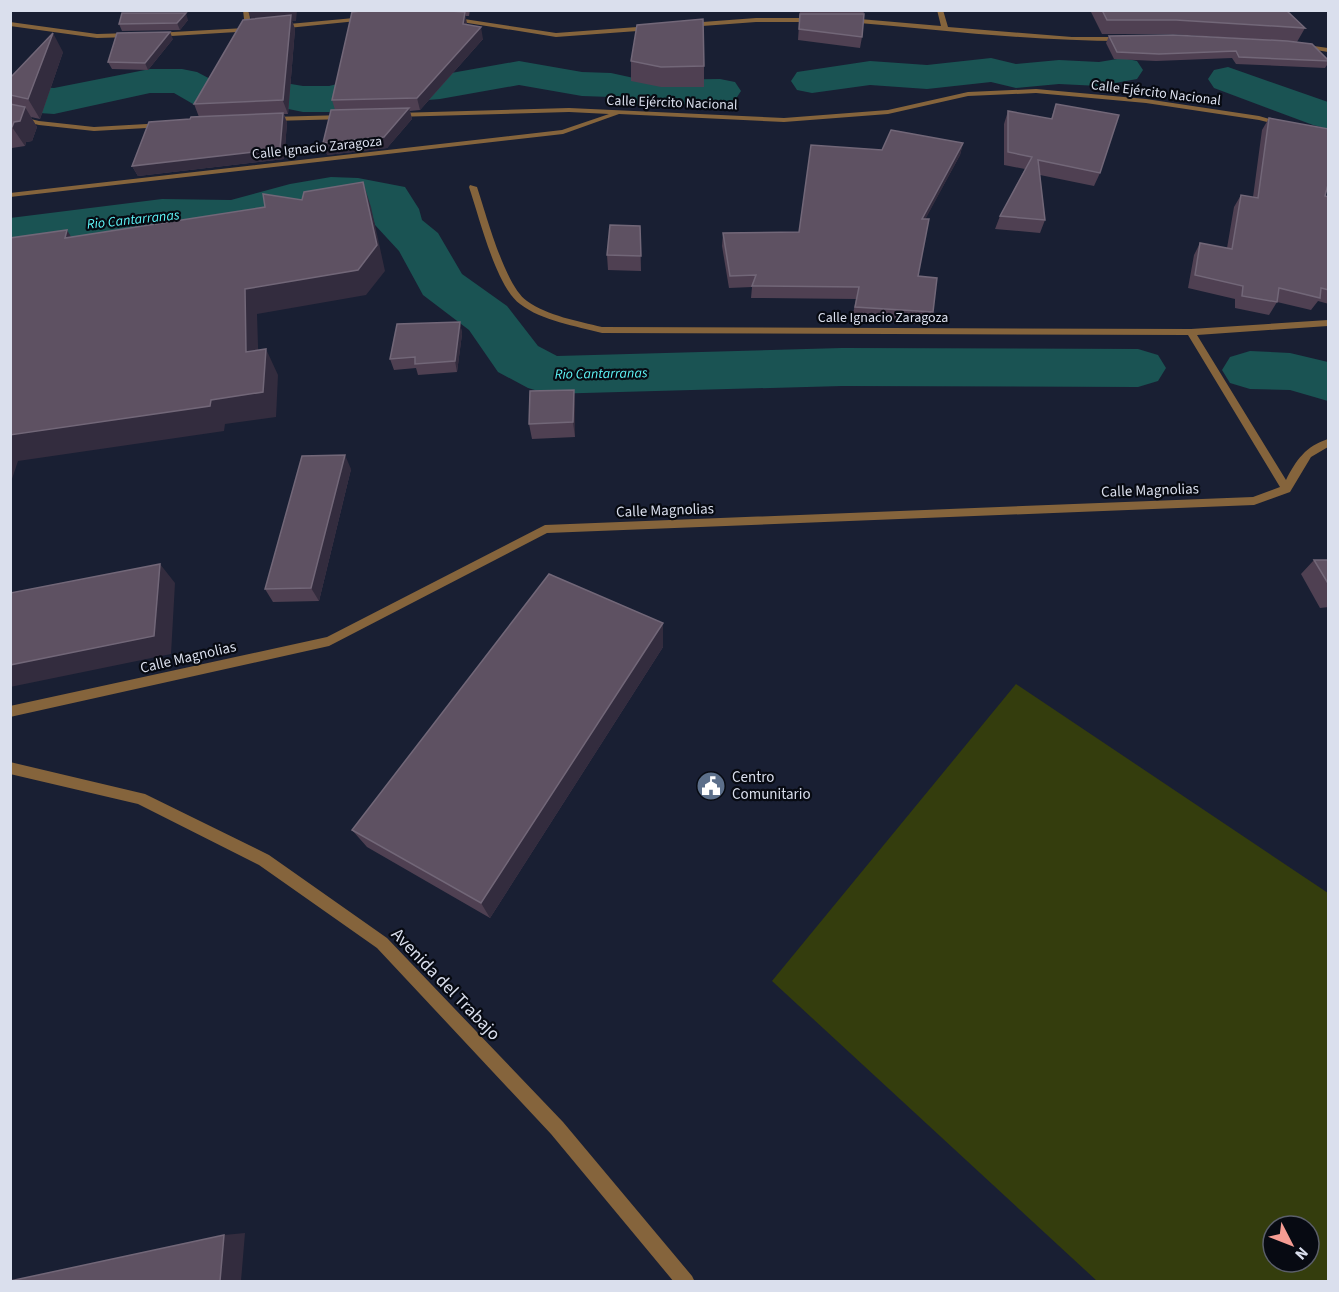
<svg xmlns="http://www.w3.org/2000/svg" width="1339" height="1292" font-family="'Source Sans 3',sans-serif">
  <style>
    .green { fill: #343d0d; fill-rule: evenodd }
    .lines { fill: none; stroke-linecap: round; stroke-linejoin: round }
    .river { fill: #1a5353; fill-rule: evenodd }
    .minor { fill: #85643c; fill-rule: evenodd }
    .tertiary { fill: #85643c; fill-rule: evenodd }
    .wall { fill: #4f4052 }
    .shaded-wall { fill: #332c3e }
    .building { fill: #5e5162; stroke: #726778; stroke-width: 1.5 }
    .labels { text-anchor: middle; stroke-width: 4.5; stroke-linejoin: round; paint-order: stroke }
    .far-street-label { font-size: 14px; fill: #dadfed; stroke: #070a12 }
    .far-water-label { font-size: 14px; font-style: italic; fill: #5ef5f7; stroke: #070a12 }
    .street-label { font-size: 15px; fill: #dadfed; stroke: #070a12 }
    .poi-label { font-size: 15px; fill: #dadfed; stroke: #070a12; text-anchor: start }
    .near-street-label { font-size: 18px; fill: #dadfed; stroke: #070a12 }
  </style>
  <rect width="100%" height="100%" fill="#191f33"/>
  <path class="green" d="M 1016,684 L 1328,893 L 1328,1281 L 1097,1281 L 772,981 ZM 1273,1226 L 1309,1226 L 1309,1262 L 1273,1262 Z"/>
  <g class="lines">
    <path class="river" d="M 991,58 L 1016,64 L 1059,60 L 1099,62 L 1123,58 L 1137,61 L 1143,70 L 1137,79 L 1099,86 L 1059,84 L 1016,88 L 991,82 L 927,89 L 870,85 L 812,93 L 797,90 L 791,81 L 797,72 L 870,61 L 927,65 Z
      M 519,61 L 582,72 L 611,73 L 643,80 L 720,79 L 735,82 L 741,91 L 735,100 L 720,103 L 643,106 L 611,97 L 582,96 L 519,85 L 440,99 L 354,106 L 329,112 L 303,112 L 264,104 L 258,96 L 253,104 L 238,108 L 208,108 L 193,104 L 174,93 L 150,93 L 54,114 L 10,111 L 10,85 L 54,88 L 150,69 L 182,69 L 197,72 L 216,82 L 238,82 L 253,86 L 258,94 L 264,86 L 279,82 L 303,86 L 329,86 L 354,80 L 440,75 Z
      M 1228,67 L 1328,102 L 1328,129 L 1313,125 L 1214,88 L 1208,79 L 1214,70 Z
      M 331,177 L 358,178 L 405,187 L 419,209 L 422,220 L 438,233 L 462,274 L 507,306 L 538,346 L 557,356 L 842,348 L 1138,349 L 1158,355 L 1166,368 L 1158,381 L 1138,387 L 842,386 L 548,394 L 528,388 L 498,372 L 469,330 L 423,295 L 399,251 L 375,225 L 370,208 L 344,205 L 318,207 L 231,229 L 162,229 L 10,248 L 10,218 L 162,199 L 231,200 L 290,184 Z
      M 1250,351 L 1290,353 L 1328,362 L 1328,401 L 1290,390 L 1250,389 L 1230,383 L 1222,370 L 1230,357 Z"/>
    <path class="minor" d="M 243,10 L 249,10 L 251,28 L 253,29 L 253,31 L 155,37 L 152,35 L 155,33 L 245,28 Z
      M 937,10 L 943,10 L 948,27 L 1072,37 L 1124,37 L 1127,39 L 1124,41 C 1032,41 940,30 848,22 L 845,20 L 848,18 L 941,26 Z
      M 365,17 L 368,19 L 367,20 L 278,29 L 275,27 L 278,25 Z
      M 451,17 L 556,33 L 651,26 L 654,28 L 651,30 L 556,37 L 449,20 L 449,18 Z
      M 756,18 L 816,18 L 819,20 L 816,22 L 756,22 L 689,27 L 686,25 L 689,23 Z
      M 10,22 L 97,34 L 131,33 L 134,35 L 131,37 L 97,38 L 10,26 Z
      M 1300,44 L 1328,48 L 1328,52 L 1298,47 L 1297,46 Z
      M 1036,89 L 1146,99 L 1259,116 L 1287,124 L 1283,126 L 1259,120 L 1146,103 L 1036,93 L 968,96 L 888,114 L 784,122 L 619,114 L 563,134 L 10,197 L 10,193 L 562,130 L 609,114 L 569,112 L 394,117 L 393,115 L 397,113 L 569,108 L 784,118 L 888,110 L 968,92 Z
      M 10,114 L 39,121 L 94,127 L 164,123 L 168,125 L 164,127 L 94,131 L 39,125 L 10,118 Z
      M 344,115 L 347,115 L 347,119 L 271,121 L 267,119 L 271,117 Z
      M 470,185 L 477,187 C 486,214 505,286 527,301 C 548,316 578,321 602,327 L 1191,329 L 1328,320 L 1328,326 L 1197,335 L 1286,480 C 1296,460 1306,446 1328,439 L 1328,447 L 1311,457 L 1290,492 L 1254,505 L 547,533 L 329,646 L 10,717 L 10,706 L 327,637 L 545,525 L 1253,497 L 1280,487 L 1188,335 L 602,333 C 576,326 542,321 520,304 C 496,287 479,216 469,187 Z"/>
    <path class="tertiary" d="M 10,762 L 145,794 L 269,855 L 387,938 L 563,1122 L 692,1276 L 695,1282 L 674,1282 L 551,1134 L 377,948 L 259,865 L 138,804 L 10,774 Z"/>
  </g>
  <path class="wall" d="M 356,10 L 470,10 L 469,16 L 465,16 L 467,25 L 483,39 L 420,110 L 410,111 L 412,119 L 387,148 L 327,155 L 335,110 L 332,100 Z
    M 800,10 L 864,10 L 862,37 L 860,48 L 798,40 Z
    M 1092,10 L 1286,10 L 1305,28 L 1297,42 L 1170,34 L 1102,34 L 1091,12 Z
    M 188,20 L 180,30 L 122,31 L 119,24 Z
    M 243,20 L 296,21 L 292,21 L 295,29 L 288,114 L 284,114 L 287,123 L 284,159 L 138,176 L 132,166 L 190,119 L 199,117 L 194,104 Z
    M 1109,36 L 1329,60 L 1329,62 L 1325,68 L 1236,64 L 1232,58 L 1156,61 L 1114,59 L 1106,43 Z
    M 173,39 L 148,70 L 112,69 L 108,62 Z
    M 63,52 L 40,119 L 31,117 L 37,127 L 32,141 L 26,142 L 25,146 L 12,148 L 10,152 L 10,78 Z
    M 631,61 L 704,66 L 704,87 L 661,87 L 631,81 Z
    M 1056,104 L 1100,173 L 1094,186 L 1040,175 L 1045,220 L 1040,233 L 995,229 L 1000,216 L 1025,169 L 1004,165 L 1004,124 L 1008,111 L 1051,119 Z
    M 1269,118 L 1325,196 L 1329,197 L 1329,304 L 1318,301 L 1311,310 L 1277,302 L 1269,315 L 1235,308 L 1235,299 L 1188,288 L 1194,255 L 1200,243 L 1227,248 L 1234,207 L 1241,195 L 1253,197 L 1262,130 Z
    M 963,143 L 960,155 L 925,219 L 918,276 L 933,312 L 930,325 L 852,319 L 856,299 L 751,298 L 752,287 L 729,288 L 722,246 L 723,233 L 799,232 L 882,150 Z
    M 640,226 L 641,271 L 608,270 L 607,255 Z
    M 460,322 L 462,334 L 457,372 L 418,375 L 416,368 L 394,370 L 390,359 Z
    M 575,404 L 575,437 L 532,439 L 529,424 Z
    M 351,469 L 319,601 L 273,602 L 265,589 Z
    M 1314,560 L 1329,560 L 1329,607 L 1320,608 L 1301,574 Z
    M 663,623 L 663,647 L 490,918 L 367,847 L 352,830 Z"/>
  <path class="shaded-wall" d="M 297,10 L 296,21 L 292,21 L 295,29 L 288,114 L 248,11 Z
    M 465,12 L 467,24 L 463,24 Z
    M 186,13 L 188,20 L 180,30 L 177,23 Z
    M 481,27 L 483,39 L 420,110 L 417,98 Z
    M 170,32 L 173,39 L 148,70 L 145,63 Z
    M 53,33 L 63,52 L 40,119 L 28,99 Z
    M 25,107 L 37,127 L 32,141 L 26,142 L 25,146 L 12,127 L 14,122 Z
    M 409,108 L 412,119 L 387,148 L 327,155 L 323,143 Z
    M 283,113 L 287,123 L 284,159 L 138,176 L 132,166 Z
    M 963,143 L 960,155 L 919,231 L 922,219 Z
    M 363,182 L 371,207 L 385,271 L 366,295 L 257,314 L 259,377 L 246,352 L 245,289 Z
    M 67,230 L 82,255 L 65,238 Z
    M 460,322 L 462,334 L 457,372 L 455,361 Z
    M 266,349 L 278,375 L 276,417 L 225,424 L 224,431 L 18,461 L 10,485 L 10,435 L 211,400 Z
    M 574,390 L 575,404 L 575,437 L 573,422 Z
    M 345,455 L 351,469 L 319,601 L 311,588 Z
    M 160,564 L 175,583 L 171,654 L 10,687 L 10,665 Z
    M 663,623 L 663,647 L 490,918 L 481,903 Z
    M 245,1233 L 241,1281 L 220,1281 L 224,1235 Z"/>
  <path class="building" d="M 369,10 L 435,10 L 465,12 L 463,24 L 481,27 L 417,98 L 332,100 L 352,12 Z
    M 1102,10 L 1286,10 L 1305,28 L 1176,20 L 1107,20 Z
    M 122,13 L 186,13 L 177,23 L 119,24 Z
    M 800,14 L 864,14 L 862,37 L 799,29 Z
    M 291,15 L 283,100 L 194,104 L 243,20 Z
    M 703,19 L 704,66 L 661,67 L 631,61 L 637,25 Z
    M 170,32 L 145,63 L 108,62 L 117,33 Z
    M 53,33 L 28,99 L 10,95 L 10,78 Z
    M 1173,35 L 1287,41 L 1312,44 L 1329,61 L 1239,57 L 1236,51 L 1159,54 L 1117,52 L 1109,36 Z
    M 10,104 L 25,107 L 20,121 L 14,122 L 12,127 L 10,127 Z
    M 1056,104 L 1119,115 L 1100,173 L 1038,160 L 1045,220 L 1000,216 L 1032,157 L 1008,152 L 1008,111 L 1052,119 Z
    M 409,108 L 384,137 L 323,143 L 331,110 Z
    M 283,113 L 280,149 L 132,166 L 149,122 L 190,119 L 191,117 Z
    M 1269,118 L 1329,129 L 1329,181 L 1325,196 L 1329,197 L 1329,290 L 1321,288 L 1320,298 L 1279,288 L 1277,302 L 1242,296 L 1243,286 L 1195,275 L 1200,243 L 1232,249 L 1241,195 L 1258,198 Z
    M 891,130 L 963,143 L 922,219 L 929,219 L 918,276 L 937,278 L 933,312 L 855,307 L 859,287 L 752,286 L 756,275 L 730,276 L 723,233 L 799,232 L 811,145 L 882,150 Z
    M 363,182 L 377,245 L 358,270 L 245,289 L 246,352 L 266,349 L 263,392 L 211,400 L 210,406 L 10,435 L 10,238 L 67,230 L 65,238 L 265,207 L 263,194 L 302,200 L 304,192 Z
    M 610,225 L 640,226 L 641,256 L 607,255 Z
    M 460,322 L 455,361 L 415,364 L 415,357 L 390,359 L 397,324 Z
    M 574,390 L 573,422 L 529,424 L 530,391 Z
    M 345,455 L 311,588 L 265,589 L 302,456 Z
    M 1314,560 L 1329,560 L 1329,585 Z
    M 160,564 L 154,636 L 10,665 L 10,593 Z
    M 549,574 L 663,623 L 481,903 L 352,830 Z
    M 224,1235 L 220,1281 L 10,1281 Z"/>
  <defs>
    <g id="civic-disc" transform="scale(1.5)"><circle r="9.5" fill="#5c6f8a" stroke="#070a12"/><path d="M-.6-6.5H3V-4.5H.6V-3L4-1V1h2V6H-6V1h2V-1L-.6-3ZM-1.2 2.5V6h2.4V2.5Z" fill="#fff"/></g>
  </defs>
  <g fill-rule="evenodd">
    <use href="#civic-disc" x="711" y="786"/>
  </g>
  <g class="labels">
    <g class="far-street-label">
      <text transform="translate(1156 92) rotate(7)" y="5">Calle Ejército Nacional</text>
      <text transform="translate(672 102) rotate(2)" y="5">Calle Ejército Nacional</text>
      <text transform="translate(317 147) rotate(-6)" y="5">Calle Ignacio Zaragoza</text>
      <text x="883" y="322">Calle Ignacio Zaragoza</text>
    </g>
    <g class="far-water-label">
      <text transform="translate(133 219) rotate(-6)" y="5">Rio Cantarranas</text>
      <text transform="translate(601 373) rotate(-1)" y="5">Rio Cantarranas</text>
    </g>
    <g class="street-label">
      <text transform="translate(1150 490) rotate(-2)" y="5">Calle Magnolias</text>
      <text transform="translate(665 510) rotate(-2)" y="5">Calle Magnolias</text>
      <text transform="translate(188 657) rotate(-13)" y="5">Calle Magnolias</text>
    </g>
    <g class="poi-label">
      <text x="732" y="782">Centro<tspan x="732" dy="17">Comunitario</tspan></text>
    </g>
    <g class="near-street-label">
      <text transform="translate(446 984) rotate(46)" y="6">Avenida del Trabajo</text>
    </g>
  </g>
  <rect width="1339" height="1292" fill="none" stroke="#dadfed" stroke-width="24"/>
  <g transform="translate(1291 1244) rotate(132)"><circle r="28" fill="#070a12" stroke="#5b5f6a" stroke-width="1.5"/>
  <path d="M0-4.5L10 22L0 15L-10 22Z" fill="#f59c93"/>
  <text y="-9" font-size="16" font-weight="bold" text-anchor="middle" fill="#dadfed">N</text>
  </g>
</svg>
